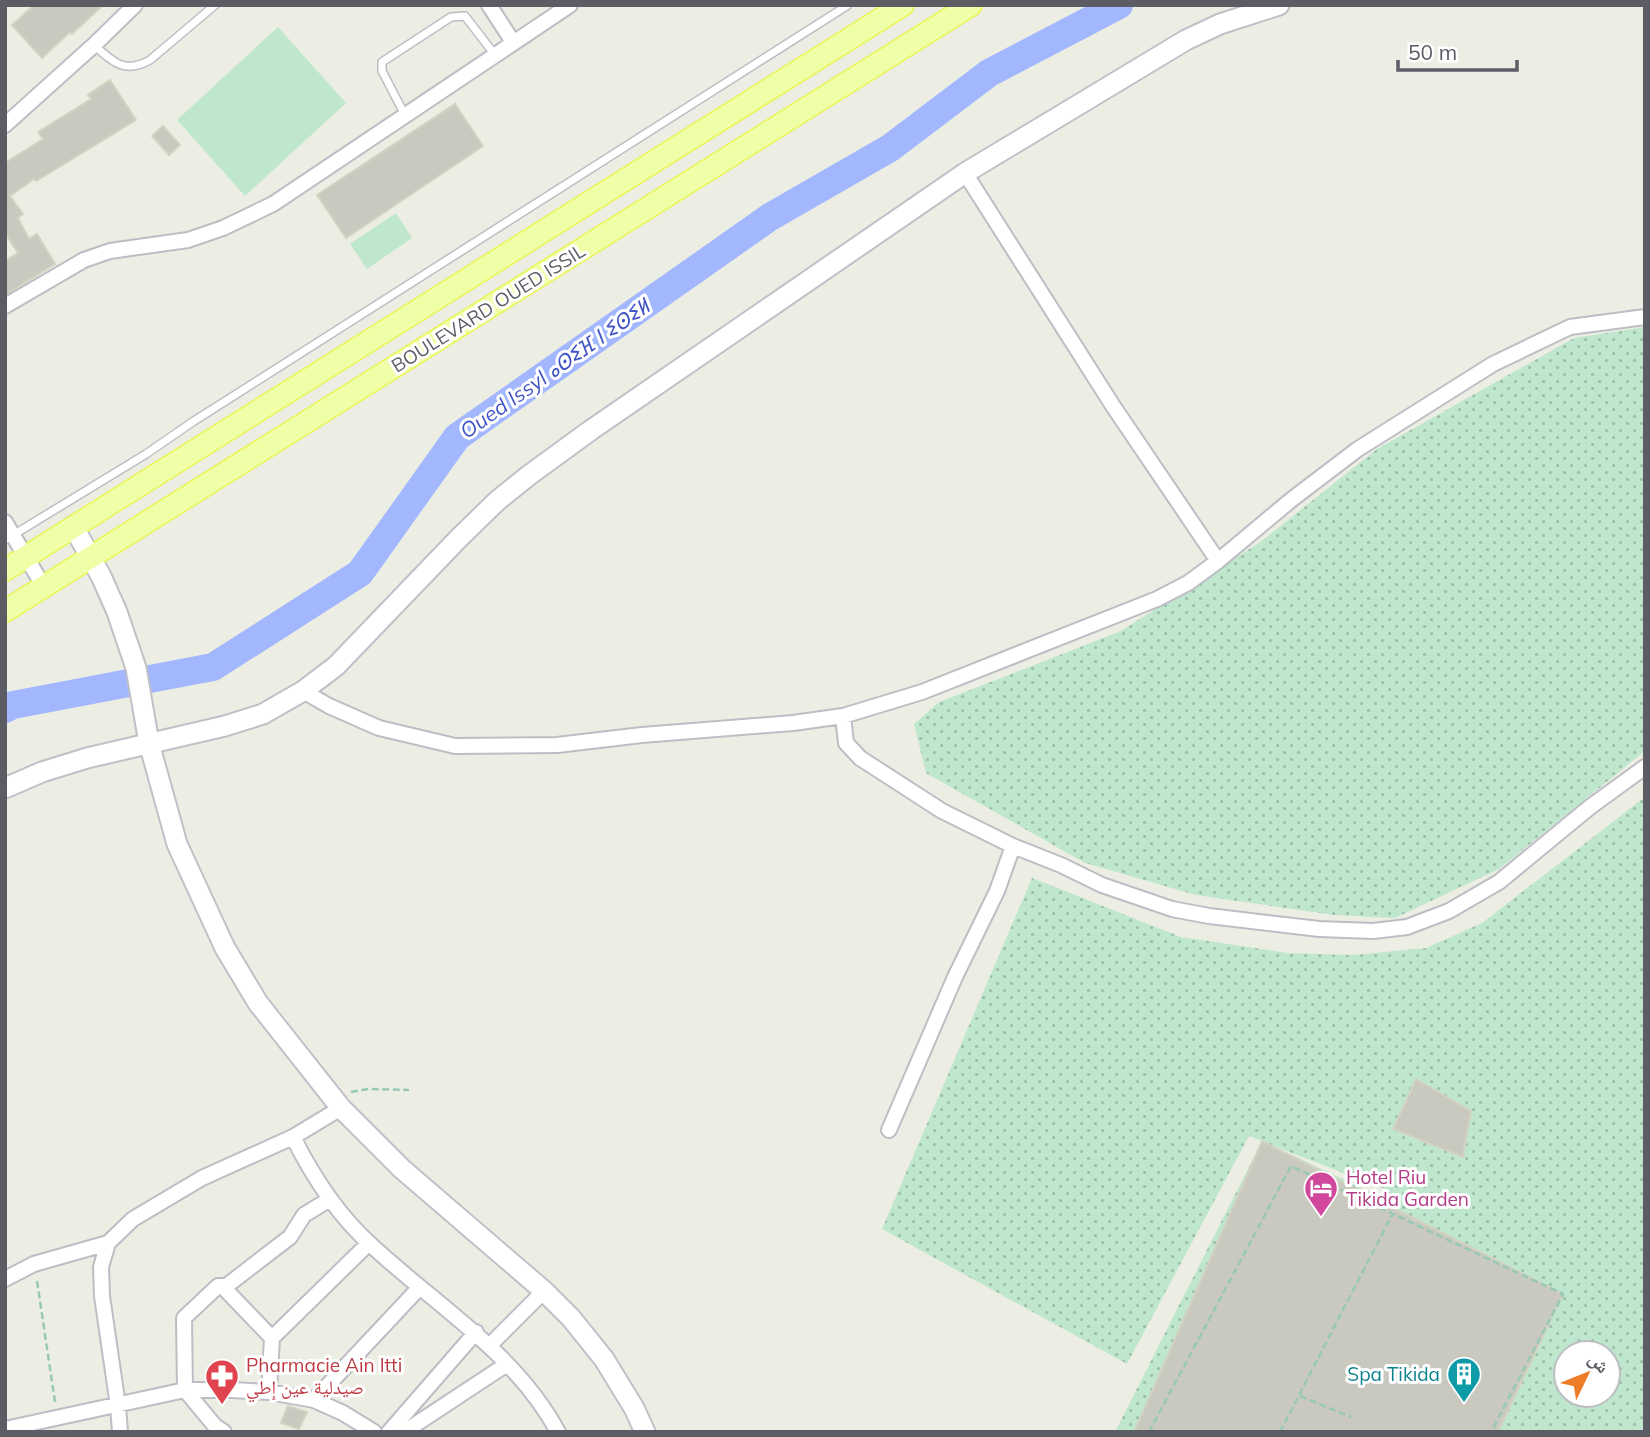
<svg xmlns="http://www.w3.org/2000/svg" width="1650" height="1437" font-family="Mulish,'Noto Naskh Arabic','Noto Sans Tifinagh',sans-serif">
  <style>
    .green { fill: url(#green-dots); fill-rule: evenodd }
    .pitch { fill: #bfe7cd }
    .lines { fill: none; stroke-linecap: round; stroke-linejoin: round }
    .river { stroke: #a3b7ff; stroke-width: 28 }
    .building { fill: #c9c9bf; stroke: #d3d3c1; stroke-width: 2 }
    .lane-casing { stroke: #bdbec5; stroke-width: 10 }
    .street-casing { stroke: #bdbec5; stroke-width: 18 }
    .secondary-casing { stroke: #c0c0c9; stroke-width: 23 }
    .primary-casing { stroke: #ebf556; stroke-width: 24 }
    .path { stroke: #98c8b6; stroke-width: 2.5; stroke-dasharray: 7 3.5; stroke-linecap: butt }
    .lane { stroke: #fff; stroke-width: 7 }
    .street { stroke: #fff; stroke-width: 14 }
    .secondary { stroke: #fff; stroke-width: 19 }
    .primary { stroke: #efffa8; stroke-width: 21 }
    .labels { text-anchor: middle; stroke-width: 6; stroke-linejoin: round; paint-order: stroke }
    .street-label { font-size: 19px; fill: #5b5c64; stroke: #fff }
    .hotel-label { font-size: 19px; fill: #b23c85; stroke: #fff; text-anchor: start }
    .health-label { font-size: 19px; fill: #be3a42; stroke: #fff; text-anchor: start }
    .culture-label { font-size: 19px; fill: #0d838f; stroke: #fff; text-anchor: end }
    .water-label { font-size: 21px; font-style: italic; fill: #4154c6; stroke: #fff }
  </style>
  <defs>
    <pattern id="green-dots" width="8" height="8" patternUnits="userSpaceOnUse" patternTransform="scale(1.75)"><rect width="8" height="8" fill="#bfe7cd"/><path d="M2 2h.1M6 6h.1" fill="none" stroke="#9ebeaa" stroke-width="1.8" stroke-linecap="round"/></pattern>
  </defs>
  <rect width="100%" height="100%" fill="#edeee3"/>
  <path class="green" d="M 1645,327 L 1645,751 L 1499,869 L 1395,918 L 1334,915 L 1196,895 L 1085,863 L 926,773 L 914,724 L 939,702 L 1121,631 L 1259,543 L 1377,449 L 1574,338 Z
    M 1645,797 L 1645,1432 L 1115,1432 L 1262,1141 L 1249,1136 L 1127,1364 L 882,1229 L 1032,878 L 1181,937 L 1288,953 L 1353,955 L 1426,948 L 1482,923 ZM 1271,1145 L 1390,1191 L 1388,1199 L 1387,1200 ZM 1566,1353 L 1608,1353 L 1608,1395 L 1566,1395 Z"/>
  <path class="pitch" d="M 278,27 L 346,103 L 245,196 L 177,120 Z
    M 396,213 L 412,238 L 367,269 L 350,244 Z"/>
  <g class="lines">
    <path class="river" d="M 5,709 L 13,705 L 213,667 L 360,573 L 457,437 L 770,217 L 890,148 L 989,73 L 1119,5"/>
  </g>
  <path class="building" d="M 34,5 L 103,5 L 72,34 L 70,32 L 42,58 L 12,25 Z
    M 110,80 L 136,120 L 36,181 L 34,179 L 10,196 L 23,214 L 18,218 L 29,239 L 37,234 L 55,264 L 5,295 L 5,261 L 18,253 L 5,233 L 5,163 L 43,139 L 38,132 L 91,99 L 88,95 Z
    M 455,104 L 483,146 L 346,238 L 317,195 Z
    M 163,126 L 180,145 L 169,155 L 152,136 Z
    M 1416,1079 L 1471,1111 L 1463,1157 L 1393,1129 Z
    M 1262,1141 L 1563,1294 L 1498,1432 L 1134,1432 Z
    M 288,1406 L 307,1412 L 299,1429 L 281,1423 Z"/>
  <g class="lines">
    <g class="lane-casing">
      <path id="lane" d="M 94,45 C 114,63 125,74 150,60 L 215,5
        M 406,117 L 382,71 L 382,62 L 451,17 L 465,16 L 495,55
        M 5,540 L 146,454 L 194,421 L 848,5"/>
    </g>
    <g class="street-casing">
      <path id="street" d="M 489,5 L 513,42
        M 5,125 L 94,45 L 135,5
        M 965,173 L 1113,406 L 1218,561
        M 5,306 L 84,260 L 110,251 L 188,240 L 223,228 L 273,204 L 570,5
        M 5,522 L 44,587
        M 303,691 L 329,706 L 379,728 L 455,746 L 557,745 L 642,735 L 793,723 L 843,716 L 922,692 L 1157,599 L 1188,583 L 1218,561 L 1291,500 L 1358,449 L 1493,364 L 1570,327 L 1645,317
        M 843,716 L 846,743 L 860,758 L 942,811 L 1013,846 L 1061,865 L 1102,885 L 1172,909 L 1209,916 L 1319,929 L 1373,931 L 1407,927 L 1449,911 L 1499,882 L 1590,807 L 1645,767
        M 889,1130 L 955,977 L 997,891 L 1013,846
        M 293,1137 C 313,1177 337,1214 370,1244 C 435,1305 515,1352 558,1432
        M 5,1279 L 34,1264 L 108,1243
        M 225,1287 L 290,1237 L 304,1215 L 330,1199
        M 490,1345 L 544,1291
        M 269,1392 L 272,1338 L 369,1243
        M 314,1400 L 420,1287
        M 5,1429 L 185,1390 L 231,1390 L 269,1392 L 314,1400 L 343,1413 L 374,1432
        M 120,1432 L 118,1406 L 102,1296 L 101,1267 L 108,1243 L 133,1219 L 202,1178 L 293,1137 L 341,1108
        M 224,1432 L 215,1426 L 185,1390 L 184,1318 L 218,1286 L 222,1286 L 272,1338
        M 389,1432 L 476,1332
        M 404,1432 L 507,1364"/>
    </g>
    <g class="secondary-casing">
      <path id="secondary" d="M 73,526 L 101,576 L 117,612 L 136,668 L 149,743 L 177,844 L 225,948 L 258,1003 L 341,1108 L 402,1169 L 544,1291 L 571,1318 L 604,1359 L 634,1408 L 645,1432
        M 5,788 L 42,772 L 87,758 L 225,726 L 263,714 L 303,691 L 336,666 L 459,538 L 497,501 L 528,476 L 591,430 L 965,173 L 1186,40 L 1220,24 L 1279,5"/>
    </g>
    <g class="primary-casing">
      <path id="primary" d="M 5,570 L 903,5
        M 5,611 L 971,5"/>
    </g>
    <path class="path" d="M 351,1092 L 368,1089 L 409,1090
      M 37,1281 L 55,1402
      M 1300,1396 L 1351,1417
      M 1149,1432 L 1291,1166 L 1563,1294 L 1491,1432
      M 1280,1432 L 1393,1213"/>
    <use href="#lane" class="lane"/>
    <use href="#street" class="street"/>
    <use href="#secondary" class="secondary"/>
    <use href="#primary" class="primary"/>
  </g>
  <defs>
    <g id="hotel-pin" transform="scale(1.75)"><path d="M0 17L-7.5 6A9.5 9.5 0 1 1 7.5 6Z" fill="#d1479c" stroke="#fff"/><path d="M-6-4.5h1.5V1H6V5H4.5V3h-9V5H-6ZM-4 0a1.8 1.8 0 1 1 3.6 0ZM.5 0V-2.5h3Q6-2.5 6 0Z" fill="#fff"/></g>
    <g id="building-pin" transform="scale(1.75)"><path d="M0 17L-7.5 6A9.5 9.5 0 1 1 7.5 6Z" fill="#0f9aa8" stroke="#fff"/><path d="M-4-6H4V6H1V3H-1V6H-4ZM-2.5-4.3h1.7v1.8h-1.7ZM.8-4.3h1.7v1.8H.8ZM-2.5-1h1.7V.8h-1.7ZM.8-1h1.7V.8H.8Z" fill="#fff"/></g>
    <g id="pharmacy-pin" transform="scale(1.75)"><path d="M0 17L-7.5 6A9.5 9.5 0 1 1 7.5 6Z" fill="#e0444e" stroke="#fff"/><path d="M-2-6h4v4h4v4h-4v4h-4v-4h-4v-4h4Z" fill="#fff"/></g>
  </defs>
  <g fill-rule="evenodd">
    <use href="#hotel-pin" x="1321" y="1188"/>
    <use href="#building-pin" x="1464" y="1374"/>
    <use href="#pharmacy-pin" x="222" y="1376"/>
  </g>
  <g class="labels">
    <g class="street-label">
      <text transform="translate(488 308) rotate(-32)" y="7">BOULEVARD OUED ISSIL</text>
    </g>
    <g class="hotel-label">
      <text x="1346" y="1184">Hotel Riu<tspan x="1346" dy="22">Tikida Garden</tspan></text>
    </g>
    <g class="health-label">
      <text x="246" y="1372">Pharmacie Ain Itti<tspan x="246" dy="22">صيدلية عين إطي</tspan></text>
    </g>
    <g class="culture-label">
      <text x="1440" y="1381">Spa Tikida</text>
    </g>
    <g class="water-label">
      <text transform="translate(555 369) rotate(-35)" y="7">Oued Issyl ⴰⵙⵉⴼ ⵏ ⵉⵙⵉⵍ</text>
    </g>
  </g>
  <rect width="1650" height="1437" fill="none" stroke="#5b5c64" stroke-width="14"/>
  <g transform="translate(1587 1374) rotate(47)"><circle r="33" fill="#ffffff" stroke="#bdbec1" stroke-width="2"/>
  <path d="M0-5L12 26L0 18L-12 26Z" fill="#ee7d2a"/>
  <text y="-10" font-size="19" font-weight="bold" text-anchor="middle" fill="#5b5c64">ش</text>
  </g>
  <path d="M1398 60v10h119v-10" fill="none" stroke="#5b5c64" stroke-width="3.5"/>
  <text x="1408" y="60" font-size="21" fill="#5b5c64" stroke="#ffffff" stroke-width="5" paint-order="stroke">50 m</text>
</svg>
